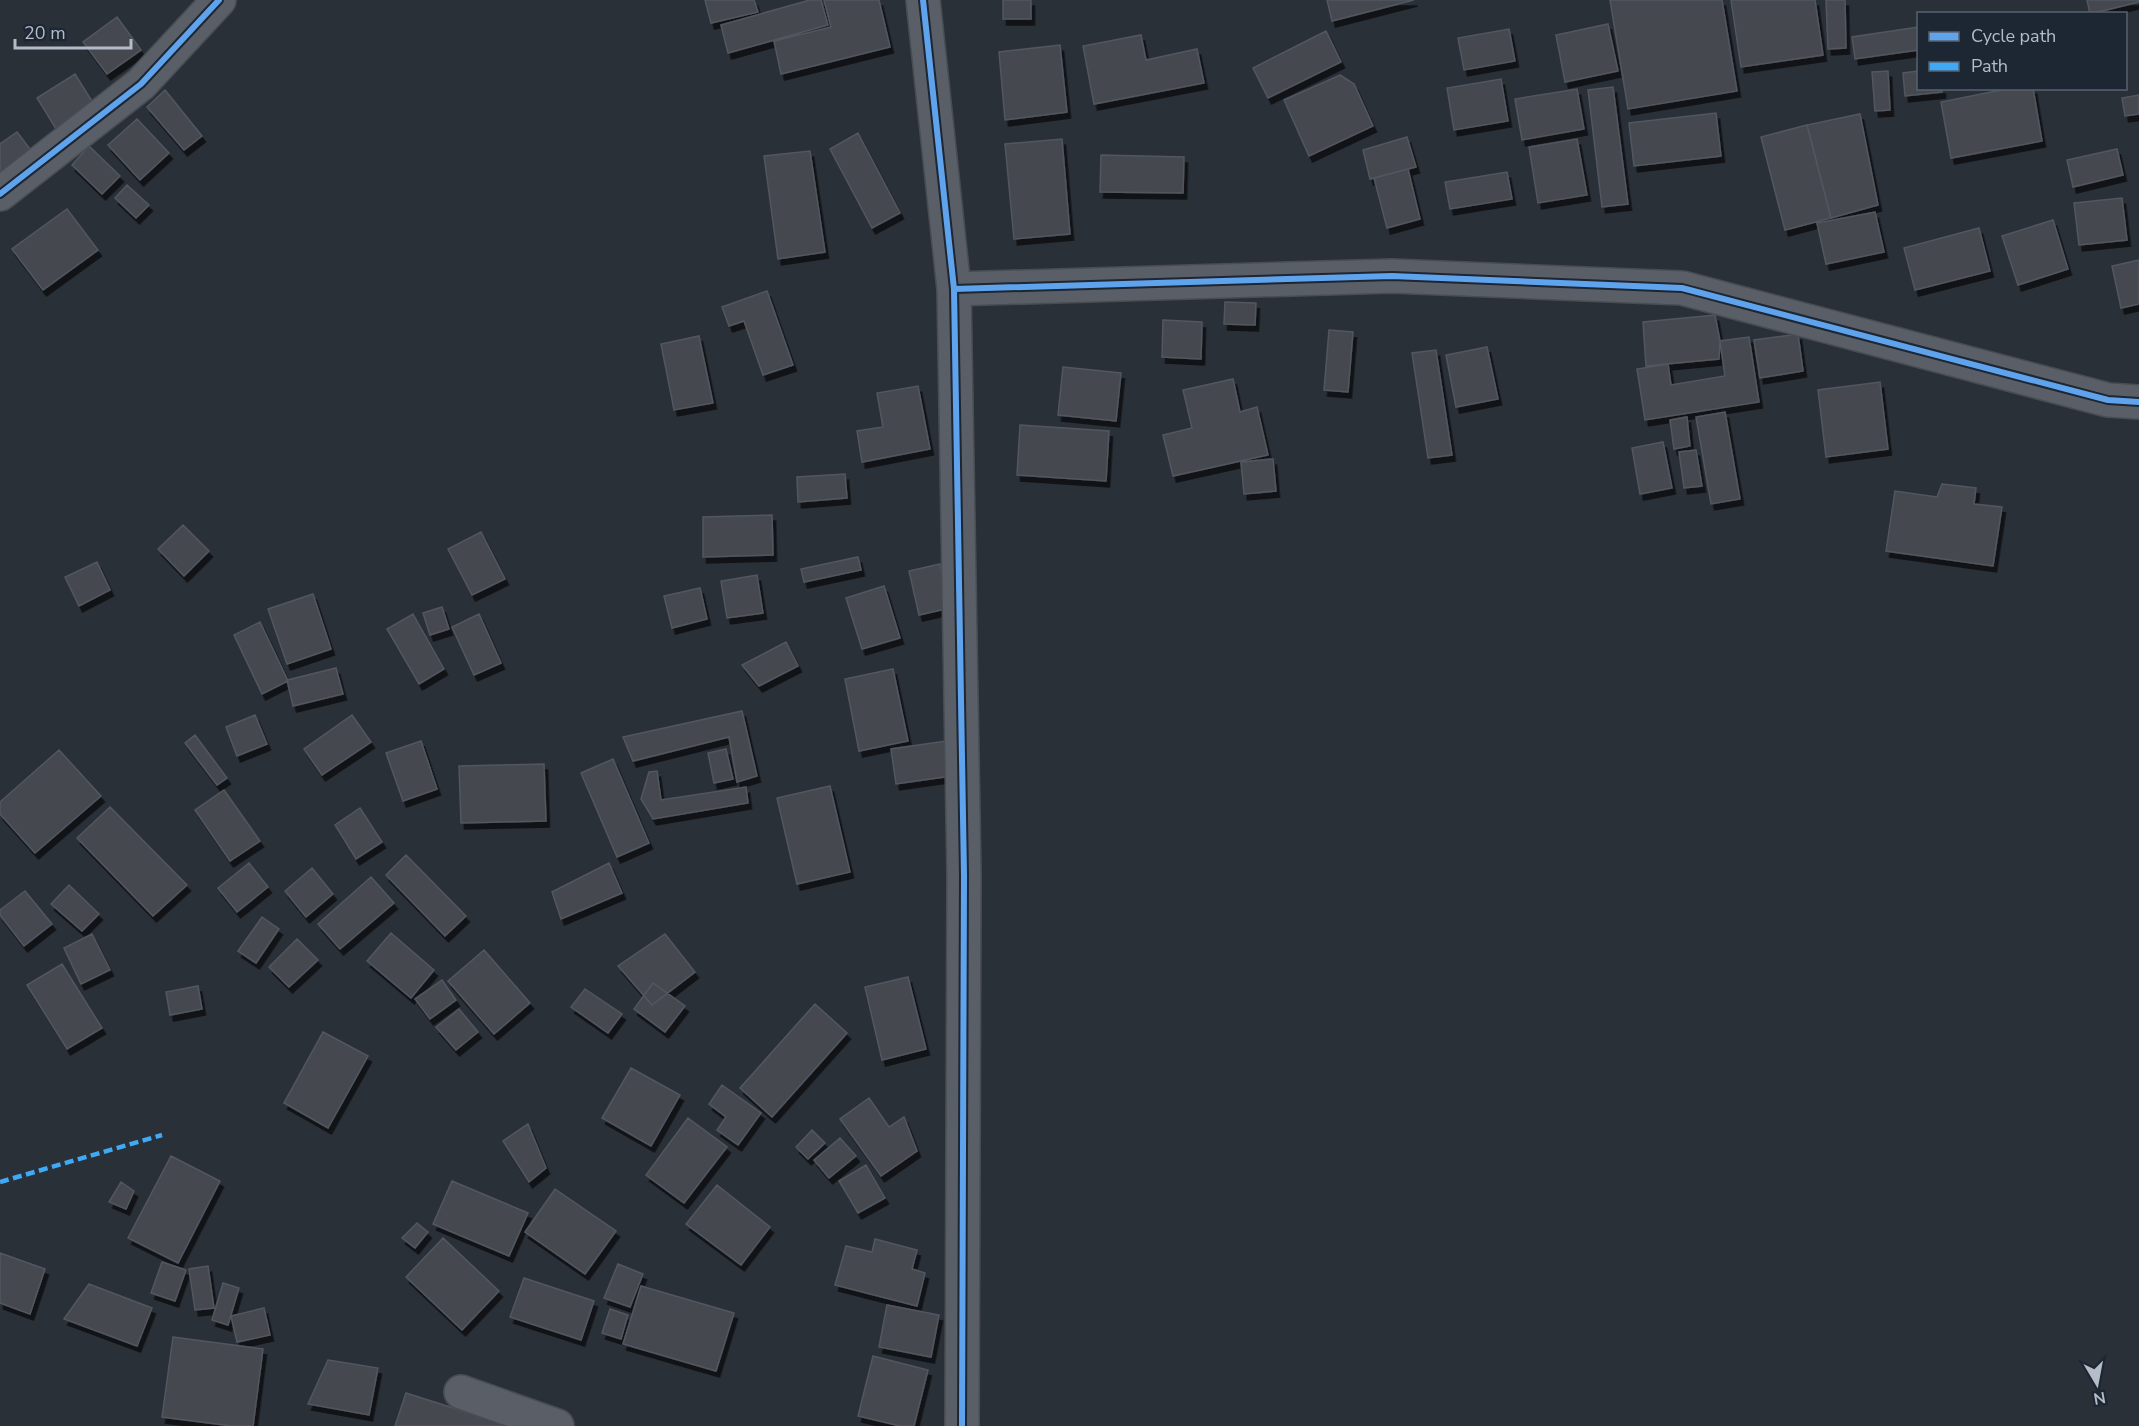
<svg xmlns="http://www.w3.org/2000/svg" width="2139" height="1426" font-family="'Nunito Sans',sans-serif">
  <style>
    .building { fill: #444950; stroke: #52575f; stroke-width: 1.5; filter: url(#shadow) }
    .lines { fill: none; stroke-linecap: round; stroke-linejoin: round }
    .minor-casing { stroke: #484c53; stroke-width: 36 }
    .minor { stroke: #5a5e66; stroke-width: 33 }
    .quiet { stroke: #3fa9f5; stroke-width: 4.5; stroke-dasharray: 9 4.5; stroke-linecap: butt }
    .cycleway-casing { stroke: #1d2633; stroke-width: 10 }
    .cycleway { stroke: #60a3ed; stroke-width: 6 }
  </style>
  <defs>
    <filter id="shadow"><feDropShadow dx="3.5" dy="6" stdDeviation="0" flood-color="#0009"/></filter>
  </defs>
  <rect width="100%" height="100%" fill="#2a3038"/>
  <path class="building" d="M 705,0 L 754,0 L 758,12 L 711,23 Z
    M 810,0 L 821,0 L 828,25 L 728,53 L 721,25 Z
    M 824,0 L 879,0 L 890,47 L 781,74 L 774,41 L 831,27 Z
    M 1003,0 L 1031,0 L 1031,19 L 1003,19 Z
    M 1327,0 L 1414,0 L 1332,21 Z
    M 1610,0 L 1722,0 L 1737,91 L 1628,109 Z
    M 1731,0 L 1815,0 L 1823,55 L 1741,67 Z
    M 1826,0 L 1845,0 L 1846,48 L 1828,49 Z
    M 2087,0 L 2139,0 L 2139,2 L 2090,14 Z
    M 117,17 L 141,50 L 107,74 L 83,42 Z
    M 1608,24 L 1618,71 L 1565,82 L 1556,35 Z
    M 1918,27 L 1918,50 L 1855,59 L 1852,37 Z
    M 1509,29 L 1515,61 L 1464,70 L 1458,38 Z
    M 1326,31 L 1341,62 L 1268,98 L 1253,68 Z
    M 1141,35 L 1146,60 L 1197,49 L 1204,83 L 1094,104 L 1083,46 Z
    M 1060,45 L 1067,112 L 1005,120 L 999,52 Z
    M 1888,71 L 1890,110 L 1875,111 L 1872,72 Z
    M 1918,71 L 1918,88 L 1942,88 L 1942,92 L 1905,96 L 1903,73 Z
    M 75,74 L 95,106 L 56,129 L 37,98 Z
    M 1340,75 L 1354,84 L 1373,126 L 1309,156 L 1284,100 Z
    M 1501,79 L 1508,121 L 1454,130 L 1447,88 Z
    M 1613,87 L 1628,204 L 1602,207 L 1588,90 Z
    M 2011,88 L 2033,88 L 2042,141 L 1951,158 L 1941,102 Z
    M 1577,89 L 1584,129 L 1522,140 L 1515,99 Z
    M 165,90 L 202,136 L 184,150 L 147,107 Z
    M 2139,95 L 2139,114 L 2125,116 L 2122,98 Z
    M 1716,113 L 1721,156 L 1634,166 L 1629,123 Z
    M 1860,114 L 1878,205 L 1831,218 L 1807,125 Z
    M 137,119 L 169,153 L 140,180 L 108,145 Z
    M 1807,125 L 1831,218 L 1785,230 L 1761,137 Z
    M 17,132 L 33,153 L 0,177 L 0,144 Z
    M 858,133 L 900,213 L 872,228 L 830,149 Z
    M 1407,137 L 1416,167 L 1370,179 L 1363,150 Z
    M 1062,139 L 1070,234 L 1014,239 L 1005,144 Z
    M 1577,139 L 1587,195 L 1538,203 L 1529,147 Z
    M 89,146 L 120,176 L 102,194 L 72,165 Z
    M 2117,149 L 2123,175 L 2073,187 L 2067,160 Z
    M 810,151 L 825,252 L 778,259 L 764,156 Z
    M 1101,155 L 1184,157 L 1183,193 L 1100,192 Z
    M 1408,169 L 1420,219 L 1387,228 L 1374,178 Z
    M 1507,172 L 1512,199 L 1450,209 L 1445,182 Z
    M 127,185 L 149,205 L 136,218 L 115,198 Z
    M 2122,198 L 2127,240 L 2079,245 L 2074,203 Z
    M 67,209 L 98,250 L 43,290 L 12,249 Z
    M 1875,212 L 1884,252 L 1826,264 L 1817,223 Z
    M 2053,220 L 2068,269 L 2018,285 L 2002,236 Z
    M 1979,228 L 1990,271 L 1915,290 L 1904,248 Z
    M 2139,260 L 2139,304 L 2121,308 L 2112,266 Z
    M 767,291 L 793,365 L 763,375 L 744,321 L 729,326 L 722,307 Z
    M 1225,302 L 1256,303 L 1255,325 L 1224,324 Z
    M 1715,315 L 1720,341 L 1719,359 L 1646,366 L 1643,322 Z
    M 1163,320 L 1202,322 L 1201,359 L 1162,357 Z
    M 1329,330 L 1353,332 L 1348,392 L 1324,390 Z
    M 1798,334 L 1803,371 L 1760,378 L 1754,340 Z
    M 699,336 L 713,403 L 674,410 L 661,344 Z
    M 1749,337 L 1759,402 L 1645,420 L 1637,369 L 1668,364 L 1671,385 L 1725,376 L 1720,341 Z
    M 1487,347 L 1498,399 L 1456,407 L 1446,355 Z
    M 1436,350 L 1452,455 L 1428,458 L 1412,353 Z
    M 1063,367 L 1121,373 L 1116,421 L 1058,415 Z
    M 1233,379 L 1240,412 L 1257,407 L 1268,455 L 1173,476 L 1163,435 L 1192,428 L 1183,390 Z
    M 1880,382 L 1888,449 L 1826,457 L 1818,390 Z
    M 918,386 L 930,449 L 862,462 L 857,431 L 883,427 L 877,393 Z
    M 1725,412 L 1740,499 L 1711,504 L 1696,417 Z
    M 1687,417 L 1690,446 L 1674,449 L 1670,420 Z
    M 1020,425 L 1109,431 L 1106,481 L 1017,475 Z
    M 1663,442 L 1672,488 L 1640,494 L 1632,448 Z
    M 1696,450 L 1702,486 L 1684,488 L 1679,452 Z
    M 1273,459 L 1276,491 L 1244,494 L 1241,462 Z
    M 845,474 L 847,498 L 798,502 L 797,477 Z
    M 1942,484 L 1976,488 L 1974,504 L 2002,507 L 1993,566 L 1886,551 L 1895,491 L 1937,497 Z
    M 772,515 L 773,555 L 703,557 L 703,517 Z
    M 183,525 L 209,551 L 184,576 L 158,549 Z
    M 481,532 L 505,579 L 472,595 L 448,549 Z
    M 858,557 L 861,570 L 804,582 L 801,569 Z
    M 97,562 L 110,590 L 79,606 L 65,577 Z
    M 940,564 L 950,608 L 919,615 L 909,571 Z
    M 757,575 L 763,613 L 727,618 L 721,581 Z
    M 884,586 L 900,638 L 862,649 L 846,598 Z
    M 700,588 L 707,619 L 672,628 L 664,596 Z
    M 313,594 L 331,649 L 287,664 L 268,609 Z
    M 442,607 L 449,629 L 430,635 L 423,613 Z
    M 413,614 L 444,669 L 419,684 L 387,629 Z
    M 479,614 L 501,663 L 474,675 L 452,627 Z
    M 260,622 L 288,681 L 262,694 L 234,635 Z
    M 786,642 L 798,666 L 759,686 L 742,665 Z
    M 336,668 L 343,694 L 293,706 L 287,680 Z
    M 893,669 L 908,741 L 859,751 L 845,679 Z
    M 742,711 L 757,776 L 737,782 L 729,737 L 633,761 L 623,737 Z
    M 255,715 L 267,744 L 237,756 L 226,727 Z
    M 352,715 L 371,742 L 322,775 L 304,749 Z
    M 195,735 L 227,778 L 217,785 L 185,743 Z
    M 421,741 L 437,789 L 403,801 L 386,753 Z
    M 946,741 L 951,776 L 896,784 L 891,749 Z
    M 726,749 L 733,779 L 714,783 L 708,753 Z
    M 59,750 L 101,796 L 35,853 L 0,814 L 0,802 Z
    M 613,759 L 649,843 L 617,857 L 581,773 Z
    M 544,764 L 546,821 L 461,823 L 459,766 Z
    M 657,771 L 661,800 L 746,787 L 748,803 L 653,819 L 641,799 L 649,772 Z
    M 830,786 L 850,872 L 797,884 L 777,798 Z
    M 224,790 L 260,841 L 230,861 L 195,810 Z
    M 110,807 L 187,885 L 153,916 L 77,838 Z
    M 360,808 L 382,842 L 356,859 L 335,825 Z
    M 406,855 L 466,916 L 445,936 L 386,875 Z
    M 249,863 L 268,887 L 237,912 L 218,888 Z
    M 609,863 L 622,893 L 561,919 L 552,892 Z
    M 312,868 L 333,894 L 306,917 L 285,891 Z
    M 371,877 L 394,903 L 340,949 L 318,924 Z
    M 69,885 L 99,914 L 82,931 L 51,904 Z
    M 25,891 L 52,924 L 24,946 L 0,915 L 0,910 Z
    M 262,917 L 279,929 L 256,963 L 238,951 Z
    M 391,933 L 434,970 L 411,998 L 367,961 Z
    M 92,934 L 110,970 L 81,984 L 64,948 Z
    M 665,934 L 695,972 L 652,1005 L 618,966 Z
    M 297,939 L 318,960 L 289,987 L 269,967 Z
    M 484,950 L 530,1003 L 494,1034 L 448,981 Z
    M 62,964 L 102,1028 L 67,1049 L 27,985 Z
    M 908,977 L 926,1049 L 882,1060 L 865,987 Z
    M 442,980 L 456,1000 L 430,1019 L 415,999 Z
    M 653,983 L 685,1006 L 665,1032 L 634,1009 Z
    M 198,986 L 202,1009 L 170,1015 L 166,992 Z
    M 585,989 L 622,1014 L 608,1033 L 571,1007 Z
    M 815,1004 L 847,1033 L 772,1117 L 740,1088 Z
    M 459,1009 L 478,1032 L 456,1050 L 436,1027 Z
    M 323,1032 L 368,1056 L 328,1128 L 284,1103 Z
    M 631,1068 L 680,1095 L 651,1146 L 602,1118 Z
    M 722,1085 L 761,1113 L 738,1145 L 717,1130 L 726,1117 L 709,1104 Z
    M 869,1098 L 889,1127 L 904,1117 L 917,1151 L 881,1176 L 840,1119 Z
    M 688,1118 L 727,1147 L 684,1203 L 646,1175 Z
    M 528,1124 L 546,1168 L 529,1182 L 503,1141 Z
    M 812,1130 L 825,1143 L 808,1159 L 796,1147 Z
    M 840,1138 L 856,1156 L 829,1178 L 814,1160 Z
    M 171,1156 L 220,1181 L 178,1263 L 128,1238 Z
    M 866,1165 L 885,1198 L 858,1213 L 839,1181 Z
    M 452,1181 L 528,1213 L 509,1256 L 433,1224 Z
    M 121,1182 L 134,1191 L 126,1209 L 109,1202 Z
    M 717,1185 L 770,1227 L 741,1265 L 686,1224 Z
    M 555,1189 L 616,1231 L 585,1274 L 525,1232 Z
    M 417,1223 L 428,1232 L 415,1248 L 402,1238 Z
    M 443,1238 L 499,1291 L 462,1330 L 406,1277 Z
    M 875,1239 L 917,1250 L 912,1269 L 925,1273 L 917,1306 L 835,1285 L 846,1246 L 872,1252 Z
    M 0,1253 L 45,1269 L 30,1314 L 0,1303 Z
    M 162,1262 L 186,1270 L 175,1301 L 151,1293 Z
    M 618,1264 L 643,1274 L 630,1307 L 604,1298 Z
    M 208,1266 L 214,1308 L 195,1310 L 189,1269 Z
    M 524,1278 L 594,1301 L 581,1340 L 510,1317 Z
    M 223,1283 L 239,1288 L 228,1325 L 212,1320 Z
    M 89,1284 L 152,1308 L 137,1346 L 64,1319 Z
    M 641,1286 L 734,1313 L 716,1371 L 623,1344 Z
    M 887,1305 L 939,1315 L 931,1357 L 879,1347 Z
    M 264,1308 L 270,1335 L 237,1342 L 231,1316 Z
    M 610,1309 L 628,1315 L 621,1339 L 602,1333 Z
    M 173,1337 L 263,1349 L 253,1426 L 232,1426 L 162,1417 Z
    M 873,1356 L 928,1370 L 914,1426 L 900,1426 L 858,1416 Z
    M 328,1360 L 378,1368 L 369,1415 L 308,1404 Z
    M 406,1393 L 510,1426 L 395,1426 Z"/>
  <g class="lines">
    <g class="minor-casing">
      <path id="minor" d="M 923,0 L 954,289 L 964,875 L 962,1426
        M 0,194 L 141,84 L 219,0
        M 954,289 L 1392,276 L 1682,288 L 2108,400 L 2139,402
        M 461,1392 L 557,1426"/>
    </g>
    <use href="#minor" class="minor"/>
    <path class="quiet" d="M 0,1182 L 162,1135"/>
    <g class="cycleway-casing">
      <path id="cycleway" d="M 923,0 L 954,289 L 964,875 L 962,1426
        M 0,194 L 141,84 L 219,0
        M 954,289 L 1392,276 L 1682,288 L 2108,400 L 2139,402"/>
    </g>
    <use href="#cycleway" class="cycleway"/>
  </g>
  <rect x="1917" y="12" width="210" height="78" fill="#1d2633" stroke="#59626f" stroke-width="1.5"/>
  <rect x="1929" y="32" width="30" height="9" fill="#60a3ed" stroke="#59626f" stroke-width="1.5"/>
  <text x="1971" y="42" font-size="18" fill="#b4bcc9">Cycle path</text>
  <rect x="1929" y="62" width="30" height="9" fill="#3fa9f5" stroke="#59626f" stroke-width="1.5"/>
  <text x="1971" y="72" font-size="18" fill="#b4bcc9">Path</text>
  <g transform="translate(2097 1384) rotate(170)" stroke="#1d2633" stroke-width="4.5" paint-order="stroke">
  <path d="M0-4.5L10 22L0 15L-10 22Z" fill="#b4bcc9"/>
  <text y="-9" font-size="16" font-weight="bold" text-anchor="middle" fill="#b4bcc9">N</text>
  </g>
  <path d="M15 39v9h116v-9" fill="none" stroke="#b4bcc9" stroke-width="3"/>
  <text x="24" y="39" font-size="18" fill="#b4bcc9" stroke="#1d2633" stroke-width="4.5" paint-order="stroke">20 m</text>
</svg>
